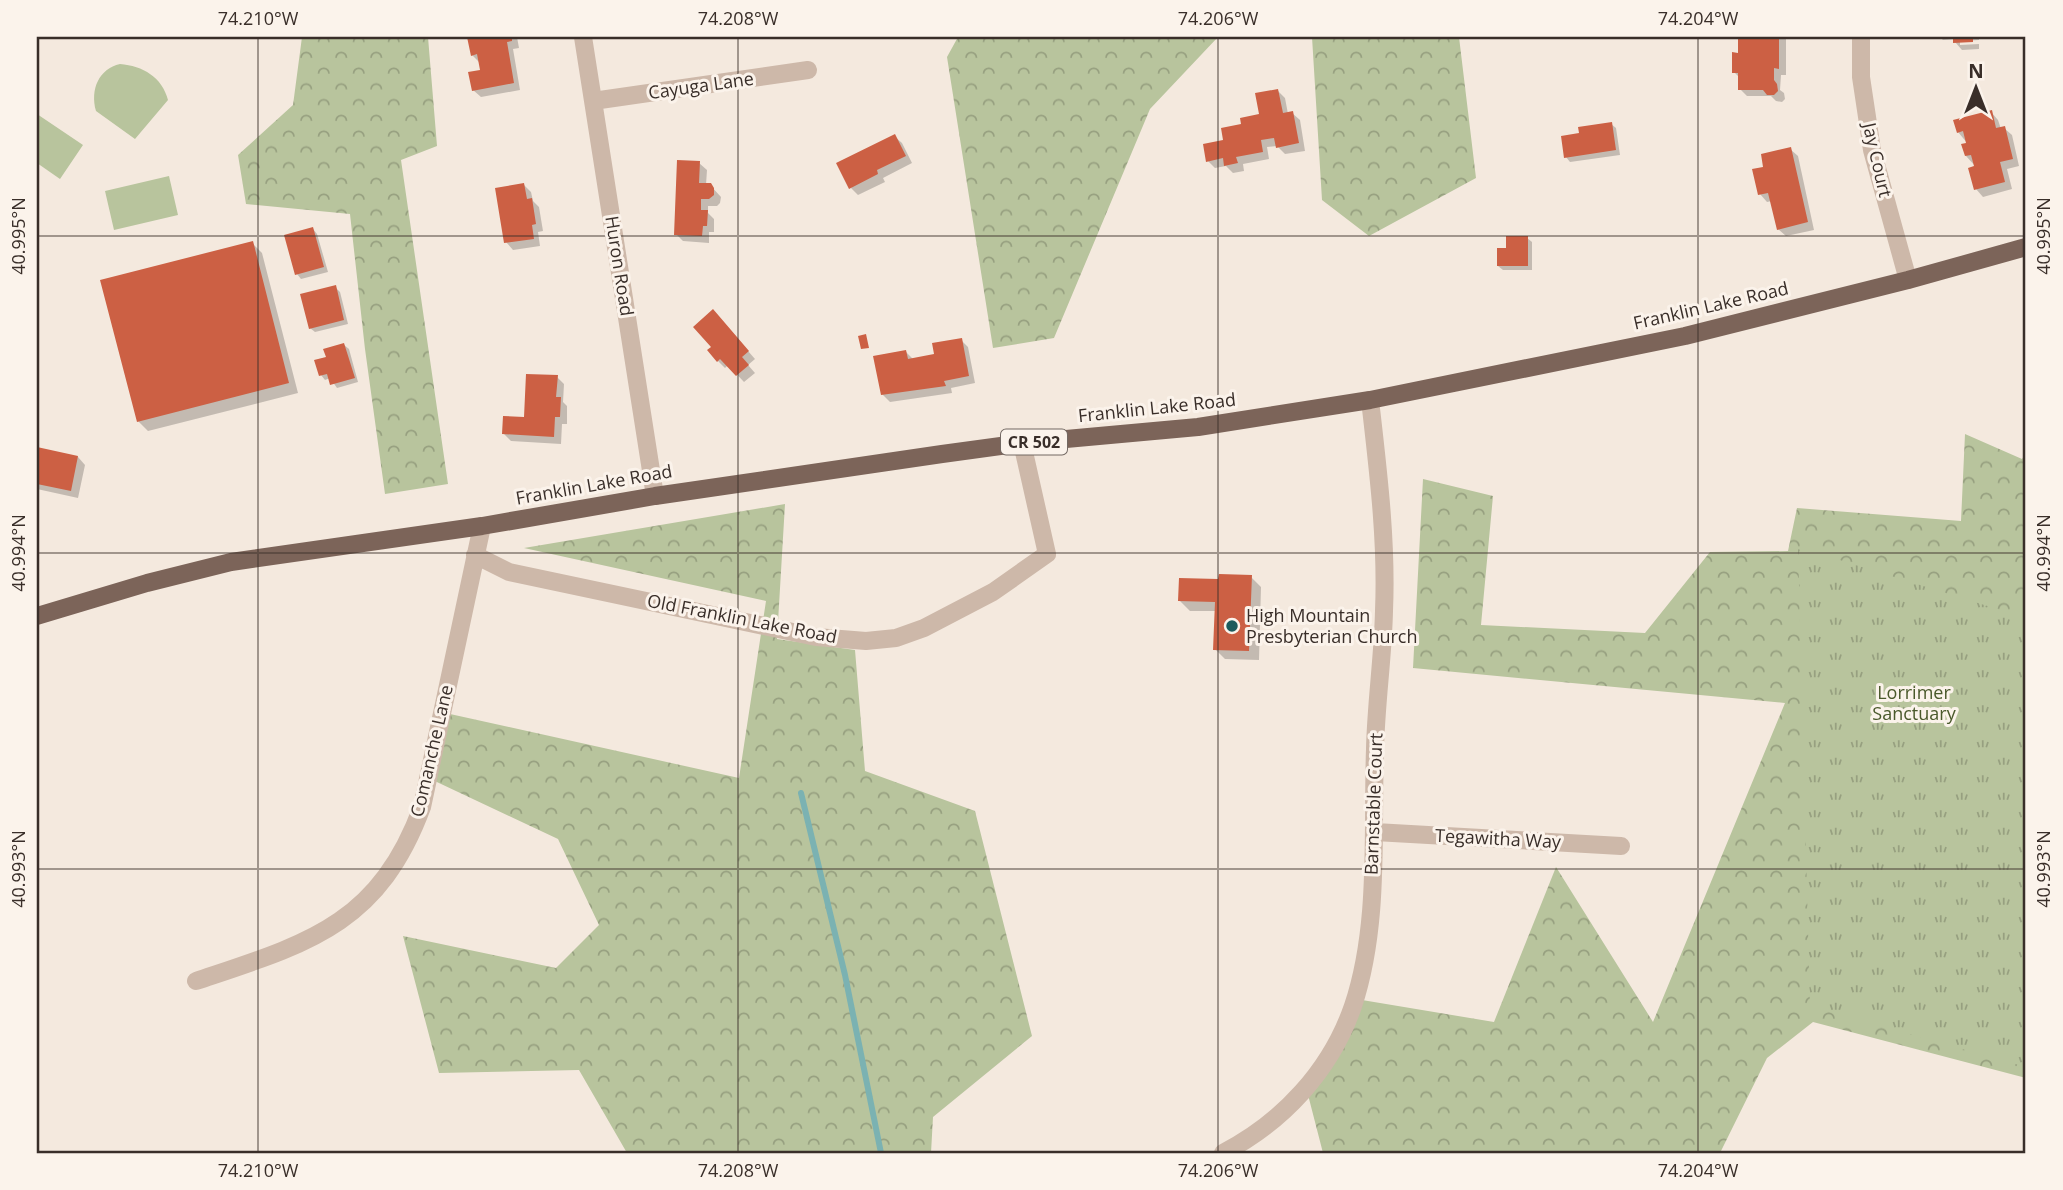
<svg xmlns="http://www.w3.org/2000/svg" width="2063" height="1190" font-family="'Open Sans',sans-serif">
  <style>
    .forest { fill: url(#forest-crowns) }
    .park { fill: url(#park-tufts) }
    .pitch { fill: #b8c49d }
    .shadow { fill: #0003 }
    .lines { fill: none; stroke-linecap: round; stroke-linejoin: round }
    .stream { stroke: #7bb2b2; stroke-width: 6 }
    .building { fill: #cc6044 }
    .street { stroke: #cdb8a9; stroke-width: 18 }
    .primary { stroke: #7c6459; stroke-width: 18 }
    .ticks { fill: none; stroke: #392e29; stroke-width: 2; stroke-opacity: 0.45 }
    .poi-dot { fill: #1c5b5d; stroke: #fbf3eb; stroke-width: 2.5 }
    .labels { text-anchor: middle; stroke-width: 6; stroke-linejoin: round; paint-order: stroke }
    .shield { fill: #fbf3eb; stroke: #736963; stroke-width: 2 }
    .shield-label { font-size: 16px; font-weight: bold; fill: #392e29 }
    .street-label { font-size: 18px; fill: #392e29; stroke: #fbf3eb }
    .poi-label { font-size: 18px; fill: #392e29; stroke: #fbf3eb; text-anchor: start }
    .park-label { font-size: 18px; fill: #4a592b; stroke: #fbf3eb }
    .neatline { fill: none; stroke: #392e29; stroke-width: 2.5 }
    .ticks-label { font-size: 18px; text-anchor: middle; fill: #392e29 }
  </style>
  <defs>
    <pattern id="forest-crowns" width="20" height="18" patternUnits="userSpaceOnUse" patternTransform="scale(1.75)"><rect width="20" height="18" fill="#b8c49d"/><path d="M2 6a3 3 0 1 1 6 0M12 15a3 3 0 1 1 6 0" fill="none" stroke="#97a080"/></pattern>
    <pattern id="park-tufts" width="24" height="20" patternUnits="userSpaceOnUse" patternTransform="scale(1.75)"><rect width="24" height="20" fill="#b8c49d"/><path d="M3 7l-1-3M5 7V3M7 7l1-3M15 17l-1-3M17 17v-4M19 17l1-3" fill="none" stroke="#97a080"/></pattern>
  </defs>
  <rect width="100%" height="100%" fill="#f4e9de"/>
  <path class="forest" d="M 302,37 L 428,37 L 437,146 L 401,160 L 448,484 L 385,494 L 365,349 L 350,214 L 246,204 L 238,155 L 293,105 Z
    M 958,37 L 1218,37 L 1150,109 L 1054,338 L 993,348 L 947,57 Z
    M 1312,37 L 1459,37 L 1476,178 L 1369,236 L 1322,200 Z
    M 1965,434 L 2022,459 L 2026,453 L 2026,1078 L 1813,1022 L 1767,1058 L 1720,1153 L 1323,1153 L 1306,1087 L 1362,1000 L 1494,1022 L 1556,867 L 1653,1022 L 1785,703 L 1413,668 L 1423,479 L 1493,496 L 1481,625 L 1645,633 L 1710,552 L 1788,551 L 1797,508 L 1961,521 Z
    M 785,504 L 777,639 L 855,650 L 865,771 L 975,811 L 1032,1036 L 933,1117 L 931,1153 L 627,1153 L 579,1070 L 439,1073 L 403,936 L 556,968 L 599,925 L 558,839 L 422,775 L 441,712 L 739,778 L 766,601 L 524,548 Z"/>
  <path class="park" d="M 1798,547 L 2026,618 L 2026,1067 L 1810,1006 Z"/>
  <path class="pitch" d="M 120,64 C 143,66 162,77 168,100 L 135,139 L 96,111 C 90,89 99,69 120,64 Z
    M 37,114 L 83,145 L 60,179 L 37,163 Z
    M 169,176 L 178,215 L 114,230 L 105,191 Z"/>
  <path class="shadow" d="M 469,37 L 517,37 L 519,48 L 513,49 L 520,90 L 481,97 L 473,90 L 482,72 L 480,63 L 472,55 Z
    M 1740,37 L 1786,37 L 1786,75 L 1781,75 L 1780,90 L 1784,93 L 1785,99 L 1782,102 L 1776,101 L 1771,96 L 1747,96 L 1740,89 L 1740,78 L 1734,72 L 1740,54 Z
    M 1940,37 L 1979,37 L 1979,40 L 1960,41 L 1960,45 L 1979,44 L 1979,49 L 1962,50 L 1955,42 L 1955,39 L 1943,40 Z
    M 1278,91 L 1285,98 L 1288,114 L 1292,113 L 1300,120 L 1305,151 L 1285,154 L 1277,146 L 1267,147 L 1269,159 L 1243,164 L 1244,171 L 1233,173 L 1226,166 L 1215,168 L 1208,161 L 1225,141 L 1261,115 Z
    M 1991,112 L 1998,120 L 2001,129 L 2004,128 L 2012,135 L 2019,166 L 2007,169 L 2012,189 L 1983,197 L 1976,189 L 1976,167 L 1966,156 L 1968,144 L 1958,132 Z
    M 1611,124 L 1616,128 L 1620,155 L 1570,162 L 1566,157 L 1581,134 Z
    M 894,136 L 902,143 L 912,163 L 883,178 L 885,182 L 858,195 L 851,188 Z
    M 1790,149 L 1798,156 L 1814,230 L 1786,236 L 1778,229 L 1772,201 L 1767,202 L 1760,194 L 1766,168 Z
    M 699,163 L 707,170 L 706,185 L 710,185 L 721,197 L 720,203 L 717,206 L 708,206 L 708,213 L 714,219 L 714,232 L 709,232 L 709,243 L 683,241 L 676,234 Z
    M 524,185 L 531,192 L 533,201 L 539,207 L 543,231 L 538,232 L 540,246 L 513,250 L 506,242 Z
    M 313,229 L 317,234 L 328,272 L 301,279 L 297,274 Z
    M 1527,238 L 1532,242 L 1532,270 L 1503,270 L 1498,266 L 1507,249 Z
    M 252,243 L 262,253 L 298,393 L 148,431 L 138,421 Z
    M 335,287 L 340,292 L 348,324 L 315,332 L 310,328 Z
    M 720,319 L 755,359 L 748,365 L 755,373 L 744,382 L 728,365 L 725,368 L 718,361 L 713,348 Z
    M 961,340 L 968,347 L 975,383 L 951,388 L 952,393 L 890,402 L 882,394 L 906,352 L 913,359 L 936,355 Z
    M 344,345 L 349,349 L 358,382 L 337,388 L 330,378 L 325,380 L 321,375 L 328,358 Z
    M 557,377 L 564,384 L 563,402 L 567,406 L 567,424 L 562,424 L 561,444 L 511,441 L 504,434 L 526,418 Z
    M 37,449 L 78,457 L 85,465 L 78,498 L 37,489 Z
    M 1251,577 L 1261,587 L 1259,660 L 1225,659 L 1215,649 L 1216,611 L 1190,611 L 1180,601 L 1220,581 Z"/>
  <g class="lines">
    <path class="stream" d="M 801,793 L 845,975 L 881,1153"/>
  </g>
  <path class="building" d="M 467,37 L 512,37 L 512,41 L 507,42 L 514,83 L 472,91 L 468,72 L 480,70 L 477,54 L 471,56 Z
    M 1738,37 L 1779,37 L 1779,69 L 1774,68 L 1774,80 L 1777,84 L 1778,91 L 1774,95 L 1767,95 L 1763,90 L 1738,90 L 1738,73 L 1732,73 L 1732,52 L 1738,53 Z
    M 1953,37 L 1973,37 L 1973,42 L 1953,43 Z
    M 1278,89 L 1283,113 L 1293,111 L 1299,143 L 1276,148 L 1274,138 L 1261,140 L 1263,152 L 1236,157 L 1238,163 L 1224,166 L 1223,158 L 1206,162 L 1203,144 L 1223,140 L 1221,128 L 1241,124 L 1240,118 L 1259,114 L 1255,93 Z
    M 1992,110 L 1996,128 L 2005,126 L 2013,159 L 2000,162 L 2005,182 L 1974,190 L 1968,168 L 1974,166 L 1971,155 L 1965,156 L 1961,144 L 1966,143 L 1963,131 L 1957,133 L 1953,120 Z
    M 1612,122 L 1616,150 L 1564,158 L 1561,136 L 1579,133 L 1578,127 Z
    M 895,134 L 906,156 L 877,170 L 878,174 L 849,189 L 836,163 Z
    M 1791,147 L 1808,222 L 1777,230 L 1768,193 L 1758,195 L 1752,169 L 1763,167 L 1761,154 Z
    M 677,160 L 700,161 L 699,183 L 711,183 L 714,188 L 714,195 L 709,199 L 701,199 L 701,210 L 708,210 L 707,226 L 703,226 L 702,236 L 674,235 Z
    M 524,183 L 527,199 L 532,198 L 536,224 L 532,225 L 534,239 L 504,243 L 495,188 Z
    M 313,227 L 324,267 L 295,275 L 284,235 Z
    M 1506,236 L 1528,236 L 1528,266 L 1497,266 L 1497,248 L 1506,248 Z
    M 253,241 L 289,383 L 137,422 L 100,280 Z
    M 336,285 L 344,320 L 309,329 L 300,294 Z
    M 713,309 L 749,351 L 742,357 L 749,365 L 736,376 L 720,359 L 717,362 L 707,350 L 711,347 L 693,327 Z
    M 866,334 L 869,348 L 861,349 L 858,336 Z
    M 962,338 L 969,376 L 944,381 L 946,386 L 881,395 L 873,356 L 906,350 L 908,359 L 934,354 L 932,343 Z
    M 344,343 L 355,378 L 330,385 L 327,374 L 319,376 L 314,360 L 326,357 L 323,349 Z
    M 526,374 L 558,375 L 556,397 L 561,397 L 560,417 L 555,417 L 554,437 L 502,434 L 503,416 L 524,417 Z
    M 37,447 L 78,456 L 71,491 L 37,484 Z
    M 1219,574 L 1252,575 L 1249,651 L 1213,650 L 1215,602 L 1178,601 L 1179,578 L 1218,579 Z"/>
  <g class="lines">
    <path class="street" d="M 583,37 L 655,496
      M 1861,37 L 1861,77 L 1872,150 L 1908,280
      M 593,101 L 808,70
      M 475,555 L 509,572 L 816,637 L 866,641 L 896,638 L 924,628 L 993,592 L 1047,554 L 1022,443
      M 1375,832 L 1621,846
      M 196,981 C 306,944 378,926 422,807 L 482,526
      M 1223,1153 C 1283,1122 1331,1070 1353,1006 C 1380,925 1372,833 1375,749 C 1376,703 1383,657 1384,611 C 1387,541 1378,470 1370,400"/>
    <path class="primary" d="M 37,616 L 147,583 L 231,562 L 482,526 L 655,496 L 942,454 L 1022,443 L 1198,427 L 1370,400 L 1685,336 L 1908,280 L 2026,247"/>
  </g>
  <path class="ticks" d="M 258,37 L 258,1153M 738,37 L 738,1153M 1218,37 L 1218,1153M 1698,37 L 1698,1153M 37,236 L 2026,236M 37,553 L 2026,553M 37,869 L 2026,869"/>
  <circle class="poi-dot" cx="1232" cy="626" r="7"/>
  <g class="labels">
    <rect class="shield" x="1001" y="429.5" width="66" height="25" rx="5"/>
    <g class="shield-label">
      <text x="1034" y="448">CR 502</text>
    </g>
    <g class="street-label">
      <text transform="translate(701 86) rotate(-8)" y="6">Cayuga Lane</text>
      <text transform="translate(1877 160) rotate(77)" y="6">Jay Court</text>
      <text transform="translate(619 266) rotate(81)" y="6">Huron Road</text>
      <text transform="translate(1711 306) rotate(-13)" y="6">Franklin Lake Road</text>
      <text transform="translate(1157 408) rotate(-6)" y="6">Franklin Lake Road</text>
      <text transform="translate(594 485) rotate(-10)" y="6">Franklin Lake Road</text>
      <text transform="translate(742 619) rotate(11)" y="6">Old Franklin Lake Road</text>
      <text transform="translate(432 751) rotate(-77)" y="6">Comanche Lane</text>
      <text transform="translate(1374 804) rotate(-88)" y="6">Barnstable Court</text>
      <text transform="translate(1498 839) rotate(3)" y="6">Tegawitha Way</text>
    </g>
    <g class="poi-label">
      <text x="1246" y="622">High Mountain<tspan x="1246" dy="21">Presbyterian Church</tspan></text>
    </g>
    <g class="park-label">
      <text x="1914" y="699">Lorrimer<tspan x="1914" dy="21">Sanctuary</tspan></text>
    </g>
  </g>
  <rect width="2063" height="1190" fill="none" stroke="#fbf3eb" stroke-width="77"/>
  <g transform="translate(1976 88)" stroke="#fbf3eb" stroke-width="5" paint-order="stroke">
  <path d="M0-5L12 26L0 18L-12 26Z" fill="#392e29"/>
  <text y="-10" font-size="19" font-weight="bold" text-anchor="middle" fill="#392e29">N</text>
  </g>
  <rect x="38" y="38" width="1986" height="1114" class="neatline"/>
  <g class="ticks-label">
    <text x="258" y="25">74.210°W</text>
    <text x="738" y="25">74.208°W</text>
    <text x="1218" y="25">74.206°W</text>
    <text x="1698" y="25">74.204°W</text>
    <text transform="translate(19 236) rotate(-90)" y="6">40.995°N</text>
    <text transform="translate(2044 236) rotate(-90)" y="6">40.995°N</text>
    <text transform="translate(19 553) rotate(-90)" y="6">40.994°N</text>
    <text transform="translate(2044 553) rotate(-90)" y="6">40.994°N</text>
    <text transform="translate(19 869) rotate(-90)" y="6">40.993°N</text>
    <text transform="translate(2044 869) rotate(-90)" y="6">40.993°N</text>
    <text x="258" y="1177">74.210°W</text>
    <text x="738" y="1177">74.208°W</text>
    <text x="1218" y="1177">74.206°W</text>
    <text x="1698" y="1177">74.204°W</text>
  </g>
</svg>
